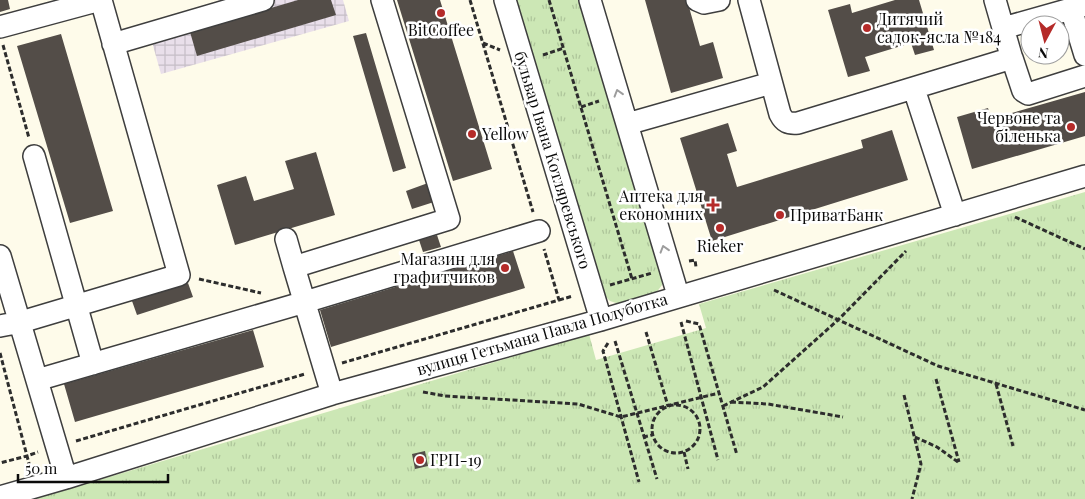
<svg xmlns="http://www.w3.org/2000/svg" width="1085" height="499" font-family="'Playfair Display',serif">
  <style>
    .industrial { fill: url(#industrial-grid) }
    .grass { fill: url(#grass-tufts) }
    .building { fill: #534d48 }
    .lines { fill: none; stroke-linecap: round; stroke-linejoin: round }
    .minor-casing { stroke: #3e3e3e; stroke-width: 24 }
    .path { stroke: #2d2d2d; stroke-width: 3; stroke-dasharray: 5 2.5; stroke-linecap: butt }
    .minor { stroke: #fff; stroke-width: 21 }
    .oneway { stroke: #9d9d9d }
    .poi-dot { fill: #b52b29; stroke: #fff; stroke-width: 2 }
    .labels { text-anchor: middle; stroke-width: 5; stroke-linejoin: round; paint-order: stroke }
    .poi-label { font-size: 16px; fill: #0b0b0b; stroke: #fff; text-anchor: start }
    .street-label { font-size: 16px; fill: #0b0b0b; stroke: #fff }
  </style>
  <defs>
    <pattern id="industrial-grid" width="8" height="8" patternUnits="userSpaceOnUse" patternTransform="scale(1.25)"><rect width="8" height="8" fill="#e9dfea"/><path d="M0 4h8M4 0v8" fill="none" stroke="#c6bec7"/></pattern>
    <pattern id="grass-tufts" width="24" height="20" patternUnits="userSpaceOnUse" patternTransform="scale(1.25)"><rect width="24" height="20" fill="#cce7b5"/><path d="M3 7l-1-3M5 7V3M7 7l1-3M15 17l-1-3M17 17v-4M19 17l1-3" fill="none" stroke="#aec59a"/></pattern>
  </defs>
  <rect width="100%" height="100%" fill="#fefbea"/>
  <path class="industrial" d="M 218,0 L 343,0 L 349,21 L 161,74 L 148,28 L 220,7 Z"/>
  <path class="grass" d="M 515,0 L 578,0 L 662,275 L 662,285 L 656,293 L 619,304 L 610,301 L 603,294 Z
    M 1085,192 L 1085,499 L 35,499 L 589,334 L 596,360 L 706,328 L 699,304 Z"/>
  <path class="building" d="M 0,0 L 8,0 L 10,9 L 0,12 Z
    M 298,0 L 331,0 L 336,15 L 197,56 L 190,32 Z
    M 397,0 L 440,0 L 492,169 L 453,181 Z
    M 645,0 L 687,0 L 700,46 L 713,42 L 723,78 L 671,93 Z
    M 895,0 L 919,0 L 934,50 L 915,55 L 911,43 L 865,57 L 870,71 L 848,77 L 828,10 L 850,4 L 852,13 Z
    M 366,33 L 406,168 L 393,172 L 353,36 Z
    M 61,34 L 113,211 L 70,223 L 17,46 Z
    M 1085,92 L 1085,136 L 972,169 L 957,117 L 988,108 L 991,119 Z
    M 728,123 L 737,151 L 727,154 L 737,187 L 863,148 L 861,140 L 892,130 L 908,180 L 712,241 L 680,138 Z
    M 316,152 L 335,215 L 235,245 L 217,185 L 246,176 L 254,201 L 294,189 L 285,161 Z
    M 428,183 L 434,202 L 412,209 L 406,191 Z
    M 437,235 L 441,247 L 423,252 L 419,240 Z
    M 513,251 L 525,288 L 331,347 L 320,310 Z
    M 188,283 L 193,297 L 137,315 L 132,301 Z
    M 253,330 L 264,367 L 75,422 L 64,384 Z
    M 425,451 L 428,466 L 415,469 L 412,454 Z"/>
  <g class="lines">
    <g class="minor-casing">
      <path id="minor" d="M 505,0 L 601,320
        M 590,0 L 678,295
        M 697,0 L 704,3 L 719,0
        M 749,0 L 780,114 C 784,122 788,124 798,123 L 1012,58 L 1023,91 L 1028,94 L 1085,76
        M 995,0 L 1012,59
        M 1071,9 L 1085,55
        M 0,27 L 100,0
        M 1003,28 L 1085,5
        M 113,44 L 263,0
        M 914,89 L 955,215
        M 627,124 L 771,83
        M 34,156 L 93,364
        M 286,239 L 294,267
        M 0,256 L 66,478
        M 0,326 L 21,322 L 179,275 L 101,0
        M 37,380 L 305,302 L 539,231
        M 332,394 L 294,267 L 449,219 L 382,0
        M 0,497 L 66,478 L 332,394 L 601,320 L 1085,176"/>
    </g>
    <path class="path" d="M 470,0 L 533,212
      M 549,0 L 632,279
      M 483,43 L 500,50
      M 3,45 L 29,138
      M 543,55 L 564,48
      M 581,107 L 599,101
      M 1015,217 L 1085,249
      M 689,261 L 695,260 L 696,267
      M 199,279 L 261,293
      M 610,285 L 652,273
      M 774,290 L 938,366 L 1085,410
      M 559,300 L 573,296
      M 686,321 L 699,324 L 737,455
      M 681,322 L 718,460
      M 646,332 L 668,406
      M 615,341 L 657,479
      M 608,343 L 603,351 L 639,482
      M 0,353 L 27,456 L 0,463
      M 342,363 L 559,300 L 544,249
      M 936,379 L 959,462
      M 996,384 L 1013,446
      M 423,392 L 445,396 L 578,404 L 621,417 L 719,393
      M 904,395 L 921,464 L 912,499
      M 731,402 L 768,404 L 843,417
      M652 429a24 24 0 1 1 48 0a24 24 0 1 1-48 0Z
      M 723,406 L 763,387 L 839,319 L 906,251
      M 643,437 L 652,435
      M 915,437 L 937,447 L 958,462
      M 76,441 L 305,374
      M 684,452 L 688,469
      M 30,467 L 27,456 L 38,452"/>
    <use href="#minor" class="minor"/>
  </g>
  <defs><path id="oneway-chevron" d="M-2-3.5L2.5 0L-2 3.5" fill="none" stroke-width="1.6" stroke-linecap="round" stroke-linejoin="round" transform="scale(1.25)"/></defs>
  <g class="oneway">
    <use href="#oneway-chevron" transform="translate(618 93) rotate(-107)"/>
    <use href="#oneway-chevron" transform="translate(664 249) rotate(-107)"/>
  </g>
  <g class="poi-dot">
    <circle cx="441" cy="13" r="5"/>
    <circle cx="867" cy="28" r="5"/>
    <circle cx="1071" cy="127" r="5"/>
    <circle cx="472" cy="134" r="5"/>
    <path d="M710.5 197.5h5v5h5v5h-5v5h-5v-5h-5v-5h5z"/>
    <circle cx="780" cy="215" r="5"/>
    <circle cx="720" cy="228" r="5"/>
    <circle cx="505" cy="268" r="5"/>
    <circle cx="420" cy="460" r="5"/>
  </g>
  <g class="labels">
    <g class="poi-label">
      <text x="877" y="25">Дитячий<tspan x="877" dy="18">садок-ясла №184</tspan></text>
      <text x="441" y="36" text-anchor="middle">BitCoffee</text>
      <text x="1061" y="124" text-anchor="end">Червоне та<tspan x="1061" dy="18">біленька</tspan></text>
      <text x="482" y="140">Yellow</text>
      <text x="703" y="202" text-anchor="end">Аптека для<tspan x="703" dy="18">економних</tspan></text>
      <text x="790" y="221">ПриватБанк</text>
      <text x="720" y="252" text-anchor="middle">Rieker</text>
      <text x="495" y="265" text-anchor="end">Магазин для<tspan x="495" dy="18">графитчиков</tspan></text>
      <text x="430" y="466">ГРП-19</text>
    </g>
    <g class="street-label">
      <text transform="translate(553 160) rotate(73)" y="6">бульвар Івана Котляревського</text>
      <text transform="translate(542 334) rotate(-16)" y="6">вулиця Гетьмана Павла Полуботка</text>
    </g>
  </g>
  <g transform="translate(1045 40) rotate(187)"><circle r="24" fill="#ffffff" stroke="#9d9d9d"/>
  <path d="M0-4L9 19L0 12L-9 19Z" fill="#b52b29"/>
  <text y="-8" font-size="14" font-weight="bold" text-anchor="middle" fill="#0b0b0b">N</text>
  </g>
  <path d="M18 474v8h150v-8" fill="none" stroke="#0b0b0b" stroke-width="2.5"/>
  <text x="25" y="474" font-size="15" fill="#0b0b0b" stroke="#ffffff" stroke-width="4" paint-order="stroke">50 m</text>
</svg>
